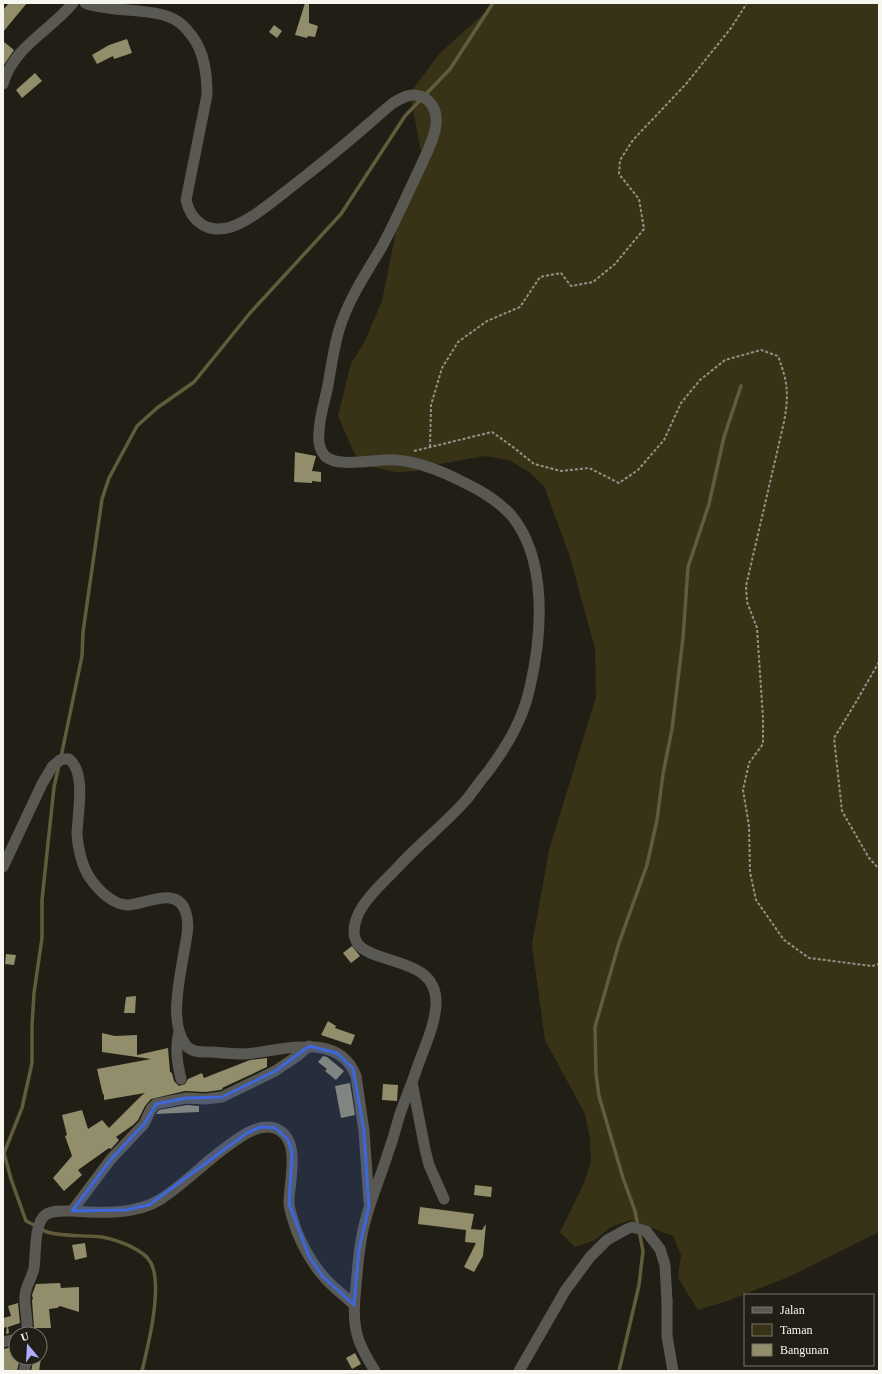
<svg xmlns="http://www.w3.org/2000/svg" width="882" height="1374" font-family="'Times New Roman',serif">
  <style>
    .green { fill: #383316 }
    .lines { fill: none; stroke-linecap: round; stroke-linejoin: round }
    .stream { stroke: #615c3c; stroke-width: 3.5 }
    .building { fill: #928d6b }
    .path { stroke: #939189; stroke-width: 2; stroke-dasharray: 3 2; stroke-linecap: butt }
    .minor { stroke: #595853; stroke-width: 11 }
    .tertiary { stroke: #595853; stroke-width: 11 }
    .marked { fill: #3e67db; fill-opacity: 0.2; stroke: #3e67db; stroke-width: 3; stroke-linejoin: round }
  </style>
  <rect width="100%" height="100%" fill="#211f15"/>
  <path class="green" d="M 496,3 L 879,3 L 879,1232 L 791,1276 L 727,1301 L 698,1310 L 678,1278 L 681,1255 L 673,1236 L 631,1220 L 611,1227 L 595,1240 L 575,1247 L 560,1232 L 584,1183 L 591,1162 L 590,1139 L 585,1114 L 545,1040 L 532,945 L 549,850 L 596,697 L 595,649 L 570,557 L 544,486 L 529,472 L 509,460 L 485,456 L 439,464 L 417,471 L 396,472 L 373,467 L 355,455 L 338,416 L 351,363 L 364,343 L 382,301 L 399,217 L 422,157 L 410,93 L 440,53 Z"/>
  <g class="lines">
    <path class="stream" d="M 61,757 L 82,656 L 83,632 L 102,499 L 109,478 L 137,426 L 157,408 L 194,382 L 250,313 L 341,214 L 405,116 L 450,69 L 493,3
      M 59,765 L 54,787 L 42,900 L 42,938 L 34,993 L 32,1026 L 32,1063 L 22,1108 L 4,1153 L 11,1179 L 26,1221 C 33,1224 40,1229 47,1232 C 64,1237 84,1235 102,1237 C 117,1240 144,1249 151,1263 C 163,1287 148,1346 142,1371
      M 619,1371 L 639,1285 L 643,1251 L 635,1211 L 623,1178 L 599,1096 L 596,1074 L 595,1027 L 619,943 L 647,865 L 657,820 L 663,774 L 672,729 L 683,638 L 688,567 L 709,504 L 724,437 L 741,386"/>
  </g>
  <path class="building" d="M 9,3 L 27,3 L 3,32 L 3,10 Z
    M 305,3 L 309,3 L 309,23 L 318,26 L 315,37 L 308,36 L 307,38 L 295,35 Z
    M 274,25 L 282,31 L 277,38 L 269,32 Z
    M 127,39 L 132,53 L 114,59 L 113,56 L 97,64 L 92,55 L 109,45 Z
    M 3,41 L 14,50 L 3,66 Z
    M 35,73 L 42,81 L 22,98 L 16,90 Z
    M 295,452 L 316,456 L 312,471 L 321,472 L 321,482 L 312,481 L 312,483 L 294,482 Z
    M 352,946 L 360,956 L 351,963 L 343,953 Z
    M 6,954 L 16,955 L 14,965 L 5,964 Z
    M 136,996 L 135,1013 L 124,1013 L 126,997 Z
    M 328,1021 L 336,1026 L 335,1028 L 355,1035 L 351,1045 L 321,1035 Z
    M 102,1033 L 115,1036 L 137,1035 L 137,1055 L 168,1048 L 170,1072 L 172,1073 L 174,1081 L 179,1086 L 185,1084 L 188,1079 L 202,1073 L 204,1078 L 250,1060 L 267,1058 L 267,1067 L 222,1088 L 223,1089 L 220,1090 L 206,1092 L 185,1091 L 151,1099 L 145,1106 L 138,1120 L 133,1125 L 116,1137 L 119,1140 L 111,1149 L 109,1148 L 78,1170 L 82,1175 L 64,1191 L 53,1178 L 72,1156 L 65,1136 L 67,1135 L 62,1115 L 82,1110 L 88,1129 L 102,1120 L 109,1128 L 141,1096 L 145,1093 L 104,1100 L 104,1094 L 103,1095 L 97,1069 L 151,1059 L 102,1052 Z
    M 323,1056 L 327,1057 L 344,1071 L 336,1080 L 325,1071 L 327,1069 L 318,1062 Z
    M 350,1083 L 355,1115 L 341,1118 L 335,1086 Z
    M 383,1084 L 398,1085 L 397,1101 L 382,1100 Z
    M 187,1105 L 199,1106 L 199,1112 L 156,1114 L 159,1110 Z
    M 475,1185 L 492,1187 L 491,1197 L 474,1195 Z
    M 420,1207 L 474,1214 L 471,1229 L 482,1230 L 486,1224 L 483,1256 L 474,1272 L 464,1267 L 476,1243 L 465,1242 L 466,1230 L 418,1224 Z
    M 85,1243 L 87,1257 L 75,1260 L 72,1245 Z
    M 60,1283 L 61,1288 L 79,1287 L 79,1312 L 60,1306 L 57,1308 L 49,1309 L 51,1328 L 34,1328 L 32,1300 L 33,1299 L 32,1295 L 36,1284 Z
    M 18,1303 L 20,1323 L 8,1327 L 9,1333 L 6,1334 L 7,1327 L 3,1328 L 3,1318 L 11,1316 L 8,1306 Z
    M 12,1347 L 16,1348 L 16,1358 L 20,1358 L 17,1371 L 3,1371 L 4,1349 Z
    M 355,1353 L 361,1364 L 352,1369 L 346,1358 Z
    M 34,1358 L 41,1358 L 39,1371 L 31,1371 Z"/>
  <g class="lines">
    <path class="path" d="M 430,447 L 431,405 L 442,368 L 458,342 L 487,321 L 520,307 L 540,277 L 561,273 L 571,286 L 593,282 L 615,264 L 644,229 L 639,199 L 619,174 L 620,160 L 633,140 L 686,84 L 731,28 L 747,3
      M 414,451 L 492,432 L 513,447 L 534,464 L 561,471 L 589,468 L 619,483 L 638,470 L 664,440 L 681,403 L 700,380 L 725,360 L 761,350 L 778,356 C 788,383 789,394 784,422 L 746,586 L 747,602 L 757,628 L 763,718 L 763,744 L 749,763 L 743,790 L 749,826 L 750,872 L 756,900 L 784,940 L 809,958 L 872,966 L 879,964
      M 879,662 L 856,702 L 834,738 L 842,811 L 869,858 L 879,869"/>
    <path class="minor" d="M 85,3 C 111,13 156,7 177,21 C 184,25 188,31 192,36 C 205,53 207,75 207,95 L 186,200 C 191,222 208,234 231,227 C 251,220 269,204 285,192 C 305,176 325,161 345,144 C 361,131 377,116 393,103 C 403,97 412,92 423,97 C 434,103 437,114 436,125 C 434,141 425,156 419,170 C 406,197 394,225 380,250 C 364,276 348,301 339,330 C 334,347 331,367 328,385 C 325,401 319,417 319,433 C 318,441 319,449 325,456 C 338,469 378,458 396,460 C 420,462 444,472 465,483 C 482,491 498,501 511,515 C 548,559 542,635 530,687 C 523,720 507,746 487,773 C 480,781 474,790 467,799 C 446,823 420,843 398,867 C 385,881 364,899 357,917 C 335,976 440,942 436,1006 C 434,1028 424,1048 417,1068 C 412,1084 405,1099 400,1114 C 396,1127 393,1140 388,1153 C 381,1176 371,1198 365,1222 C 359,1243 358,1264 356,1286 C 354,1302 353,1319 357,1334 C 360,1347 368,1360 375,1371
      M 3,84 C 13,47 50,31 73,3
      M 3,867 L 42,784 L 52,767 L 60,760 L 65,759 L 69,759 C 87,773 77,816 77,835 C 78,848 82,867 90,878 C 98,890 113,905 128,905 C 147,904 178,885 186,913 C 190,926 186,940 184,952 C 180,978 169,1021 185,1044 C 191,1053 202,1052 212,1052 C 223,1053 234,1054 245,1054 C 282,1051 338,1030 356,1076 L 364,1131 L 369,1202
      M 179,1031 C 175,1048 177,1062 181,1079
      M 412,1082 L 425,1149 L 429,1165 L 444,1199
      M 72,1211 C 101,1213 136,1215 161,1199 C 184,1184 203,1164 225,1148 C 240,1137 261,1120 279,1130 C 301,1143 289,1182 289,1202 C 289,1208 291,1214 293,1220 C 298,1238 310,1261 323,1276 C 331,1286 344,1295 354,1305
      M 25,1334 L 27,1331 C 28,1319 24,1307 25,1295 C 26,1285 32,1278 34,1268 C 36,1255 34,1224 45,1215 C 52,1210 64,1211 72,1211 L 111,1159 L 144,1124 L 151,1109 L 156,1104 L 186,1098 L 206,1099 L 222,1097 L 275,1071 L 296,1057 L 309,1046
      M 3,1342 L 16,1339
      M 24,1371 L 27,1358
      M 519,1371 L 565,1291 L 590,1257 L 607,1240 L 627,1229 L 632,1227 L 646,1231 L 660,1249 L 665,1265 L 667,1301"/>
    <path class="tertiary" d="M 667,1301 L 667,1336 L 673,1371"/>
  </g>
  <path class="marked" d="M 309,1046 L 337,1053 L 353,1068 L 364,1131 L 369,1207 L 359,1250 L 354,1305 L 323,1277 L 309,1257 L 289,1204 L 292,1153 L 288,1140 L 275,1128 L 261,1127 L 247,1133 L 149,1205 L 126,1210 L 72,1211 L 111,1159 L 144,1124 L 156,1104 L 186,1098 L 222,1097 L 275,1071 Z"/>
  <rect width="882" height="1374" fill="none" stroke="#f6f5ee" stroke-width="8"/>
  <rect x="744" y="1294" width="130" height="72" fill="#211f15" stroke="#76756c"/>
  <rect x="752" y="1307" width="20" height="6" fill="#595853" stroke="#76756c"/>
  <text x="780" y="1314" font-size="12" fill="#f6f5ee">Jalan</text>
  <rect x="752" y="1324" width="20" height="12" fill="#383316" stroke="#76756c"/>
  <text x="780" y="1334" font-size="12" fill="#f6f5ee">Taman</text>
  <rect x="752" y="1344" width="20" height="12" fill="#928d6b" stroke="#76756c"/>
  <text x="780" y="1354" font-size="12" fill="#f6f5ee">Bangunan</text>
  <g transform="translate(28 1346) rotate(342)"><circle r="19" fill="#211f15" stroke="#76756c"/>
  <path d="M0-3L7 15L0 10L-7 15Z" fill="#abaffb"/>
  <text y="-6" font-size="11" font-weight="bold" text-anchor="middle" fill="#f6f5ee">U</text>
  </g>
</svg>
